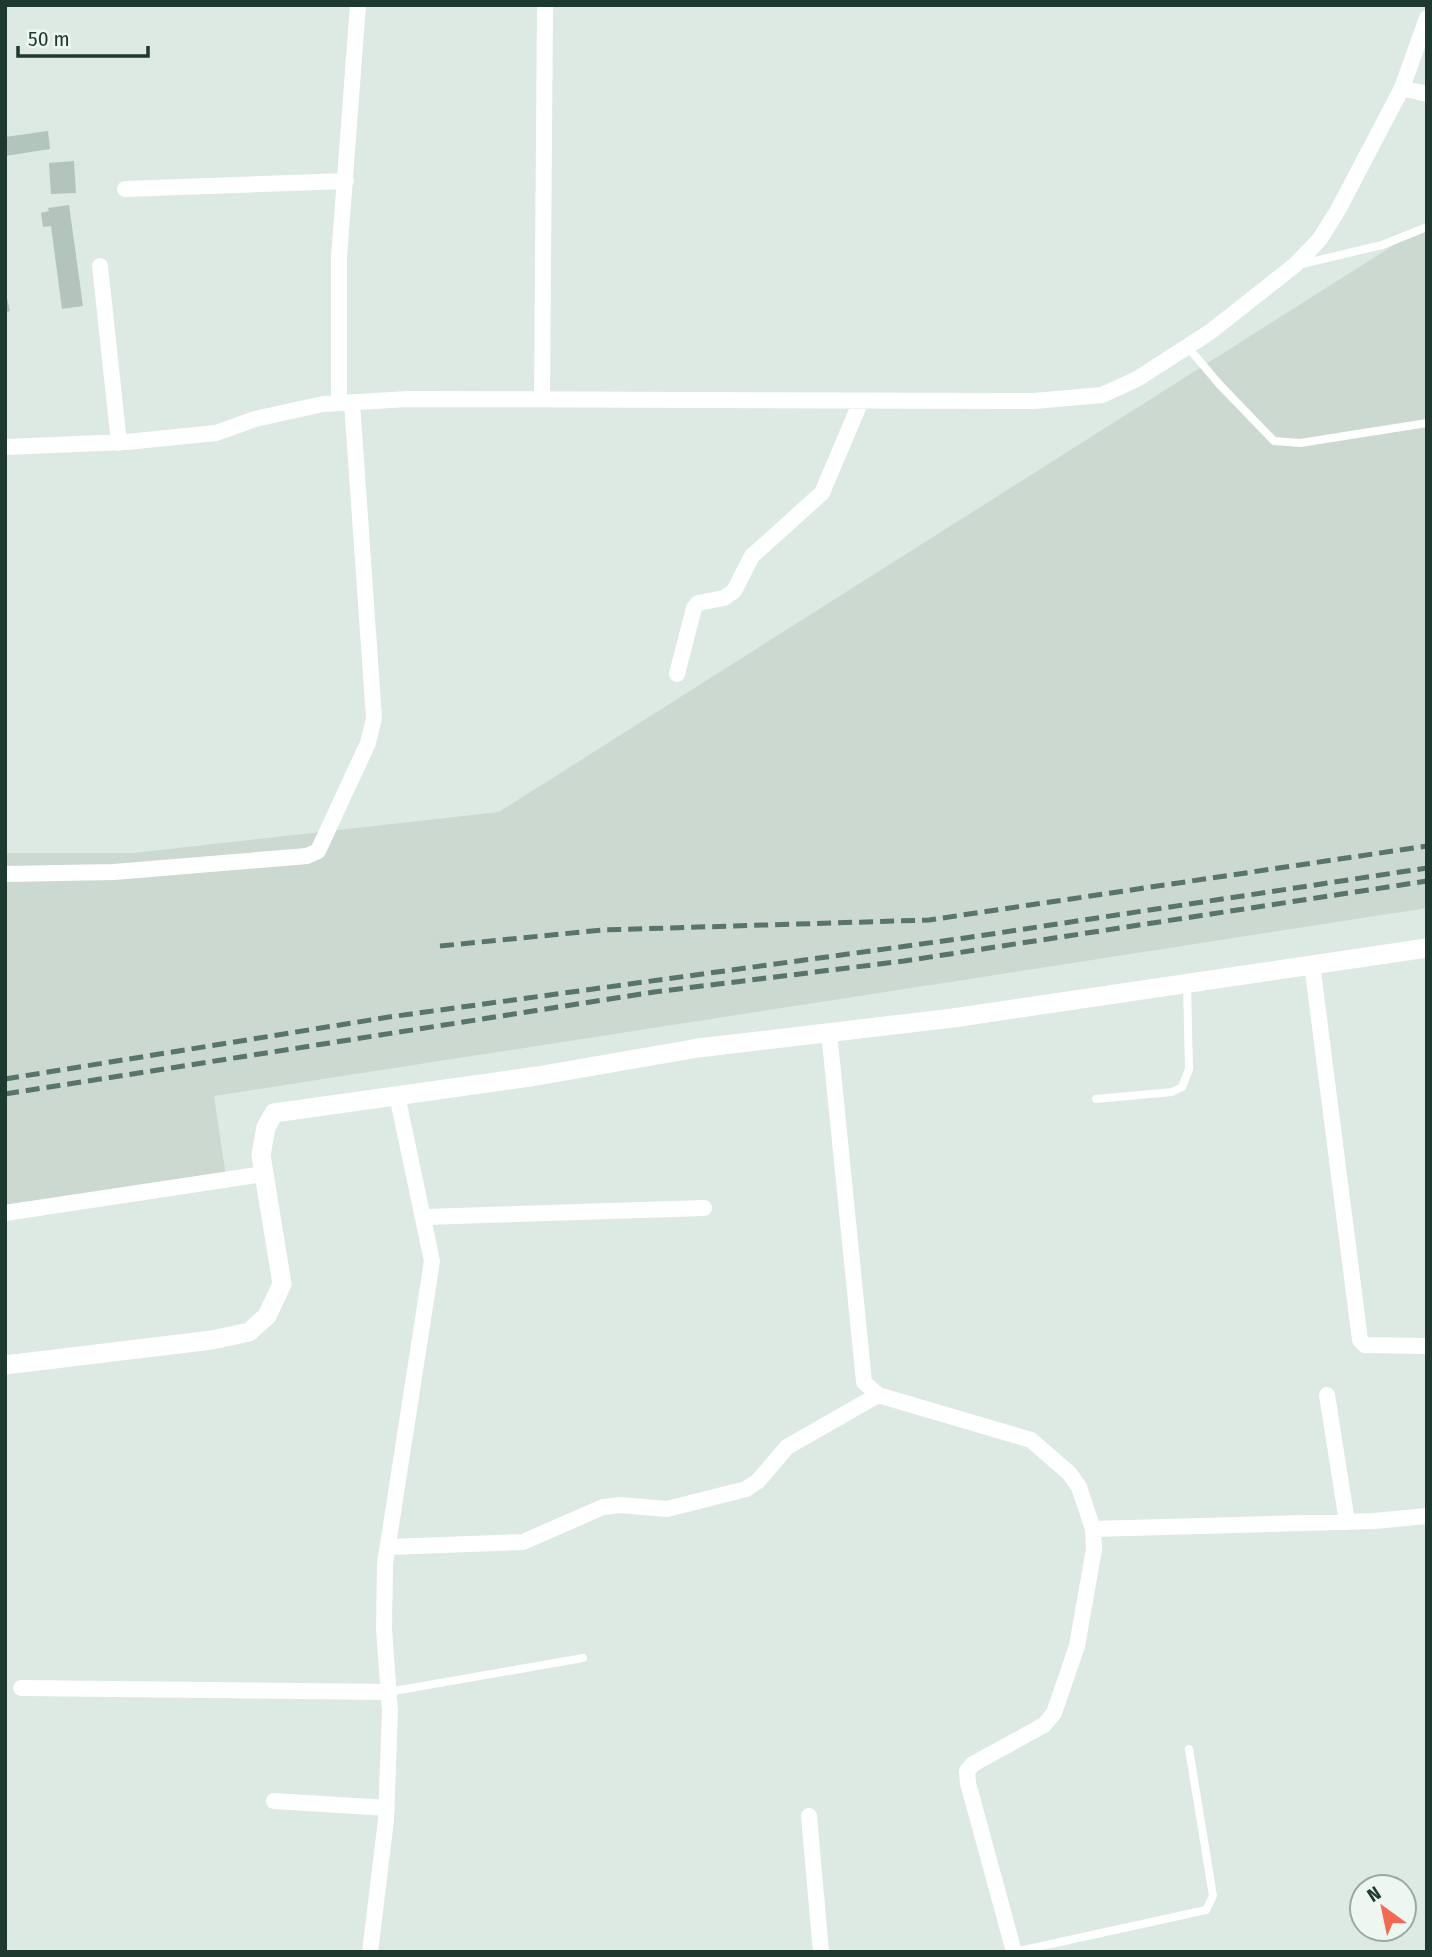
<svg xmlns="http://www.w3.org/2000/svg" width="1432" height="1957" font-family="'Fira Sans Condensed',sans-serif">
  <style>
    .built { fill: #cbd9d1 }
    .building { fill: #b2c4bb }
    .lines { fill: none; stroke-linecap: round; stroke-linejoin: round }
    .service { stroke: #fff; stroke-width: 8 }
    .minor { stroke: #fff; stroke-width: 16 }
    .tertiary { stroke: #fff; stroke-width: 19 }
    .rail { stroke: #58756b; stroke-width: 5; stroke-dasharray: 14 7; stroke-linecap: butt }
  </style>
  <rect width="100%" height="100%" fill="#dde9e3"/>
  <path class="built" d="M 1427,224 L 1427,908 L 214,1096 L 227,1184 L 5,1214 L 5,853 L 133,853 L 499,812 Z"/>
  <path class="building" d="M 48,131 L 50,149 L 5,156 L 5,137 Z
    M 74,161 L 76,193 L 51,194 L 49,163 Z
    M 69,205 L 83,306 L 62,309 L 51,226 L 43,227 L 41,213 L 49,211 L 48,208 Z
    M 5,290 L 10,311 L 5,312 Z"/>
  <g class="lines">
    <path class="service" d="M 1298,265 L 1382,245 L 1427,227
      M 1187,346 L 1219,384 L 1274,441 L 1300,443 L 1427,423
      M 1096,1099 L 1172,1092 L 1182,1087 L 1189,1069 L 1187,983
      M 388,1692 L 583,1658
      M 1014,1952 L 1206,1910 L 1213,1896 L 1189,1749"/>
    <path class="minor" d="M 1402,88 L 1427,94
      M 125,189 L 346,181
      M 100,266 L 119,443
      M 542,399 L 545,5
      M 339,403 L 339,257 L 358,5
      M 5,447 L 126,442 L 216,433 L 255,419 L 323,404 L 408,399 L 1034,401 L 1102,395 L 1137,379 L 1210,332 L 1295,265 L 1320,239 L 1338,210 L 1402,88 L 1427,18
      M 677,674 L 694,608 L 698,603 L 724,598 L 734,591 L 752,556 L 822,493 L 861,401
      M 5,874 L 114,872 L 307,856 L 318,851 L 368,743 L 374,718 L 352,403
      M 1312,964 L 1360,1340 L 1365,1345 L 1427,1346
      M 829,1032 L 864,1382 L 878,1395 L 1031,1440 L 1069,1473 L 1079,1487 L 1093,1529 L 1094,1549 L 1077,1646 L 1054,1713 L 1044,1725 L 973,1764 L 967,1771 L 968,1783 L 1014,1952
      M 5,1213 L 264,1174
      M 425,1217 L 704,1208
      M 1327,1395 L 1347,1522
      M 1093,1529 L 1374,1521 L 1427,1516
      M 388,1547 L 523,1542 L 603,1507 L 620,1505 L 667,1509 L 746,1489 L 758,1481 L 787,1447 L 878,1395
      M 21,1688 L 388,1692
      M 274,1801 L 387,1808
      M 809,1816 L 821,1952
      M 370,1952 L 386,1820 L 390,1711 L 384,1629 L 385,1564 L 432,1261 L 397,1095"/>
    <path class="tertiary" d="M 5,1365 L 212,1340 L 249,1332 L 267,1316 L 282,1284 L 261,1155 L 266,1127 L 274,1113 L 537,1076 L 698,1048 L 953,1018 L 1427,948"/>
    <path class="rail" d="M 440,946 L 602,930 L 929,920 L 1427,846
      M 5,1079 L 389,1017 L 965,938 L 1427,868
      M 5,1094 L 654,992 L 904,961 L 1427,881"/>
  </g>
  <rect width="1432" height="1957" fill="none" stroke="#1e392f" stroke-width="14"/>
  <g transform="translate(1383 1908) rotate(327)"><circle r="33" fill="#edf6f1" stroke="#9aaaa3" stroke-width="2"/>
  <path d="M0-5L12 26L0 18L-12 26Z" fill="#f6684f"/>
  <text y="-10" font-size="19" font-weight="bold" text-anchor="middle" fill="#1e392f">N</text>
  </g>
  <path d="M18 46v10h130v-10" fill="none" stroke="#1e392f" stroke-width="3.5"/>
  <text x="28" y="46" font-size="21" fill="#1e392f" stroke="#edf6f1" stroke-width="5" paint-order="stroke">50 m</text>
</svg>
